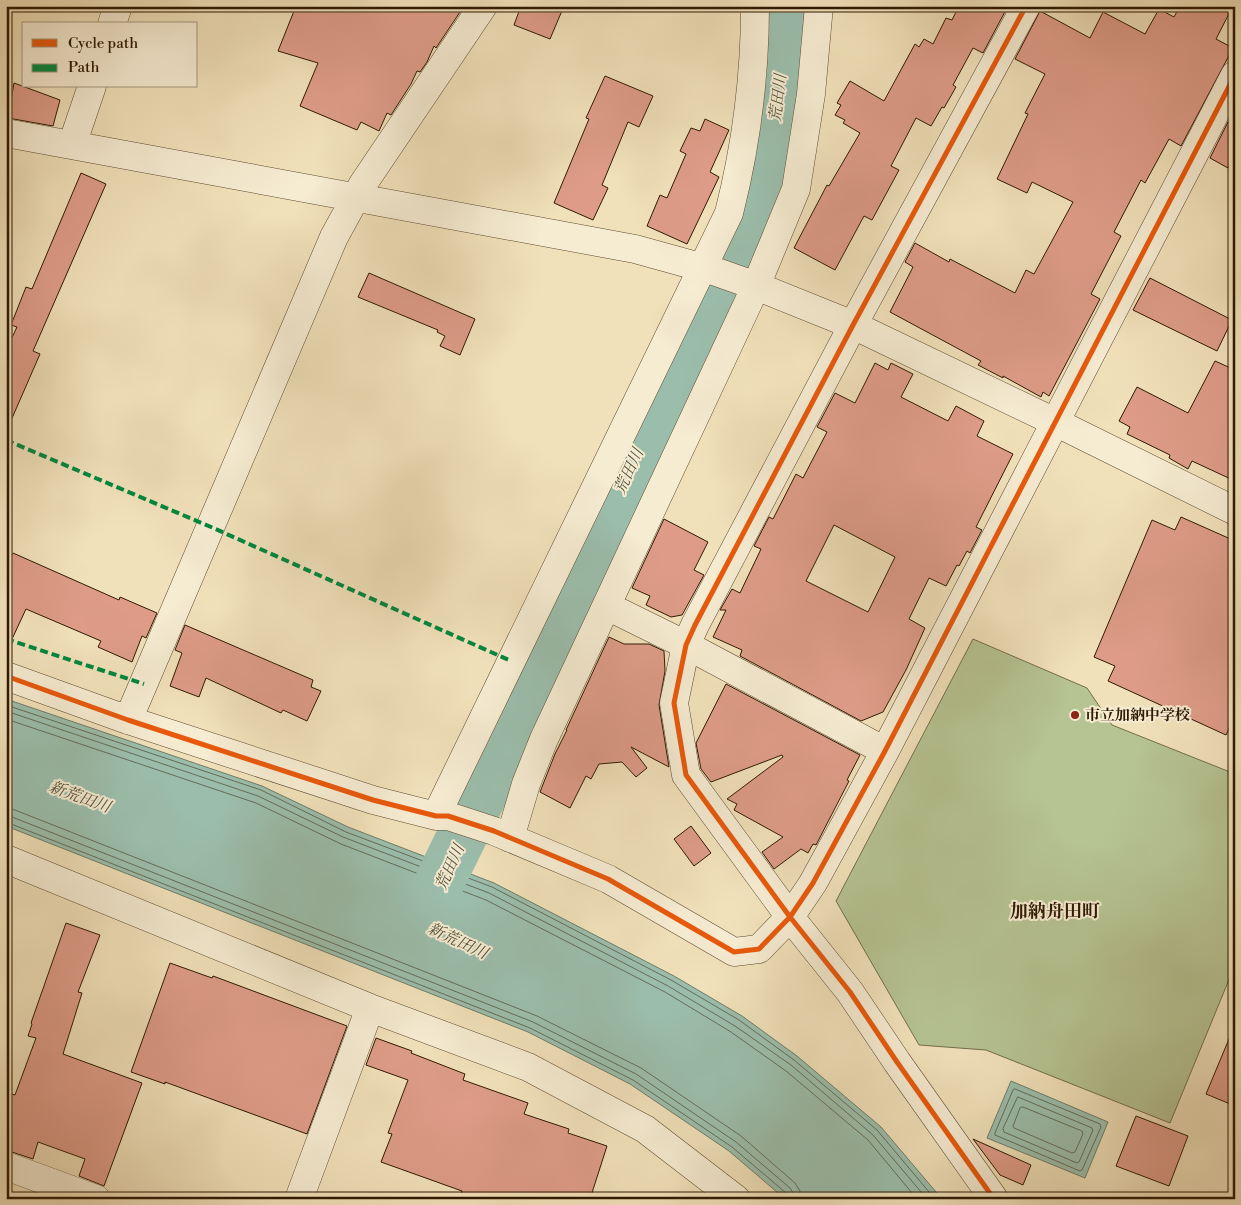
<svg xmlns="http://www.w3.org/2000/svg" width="1241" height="1205" font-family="'Libre Bodoni','Noto Serif JP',serif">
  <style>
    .green { fill: #b6c392; stroke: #726e4a }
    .water { fill: #9bbeac; stroke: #6f7c68 }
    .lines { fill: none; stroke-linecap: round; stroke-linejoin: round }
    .shore { stroke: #646c57; stroke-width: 1 }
    .river { stroke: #9bbeac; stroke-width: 50 }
    .building { fill: #de9c88; stroke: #2e1902; fill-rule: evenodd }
    .minor-casing { stroke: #5f4b30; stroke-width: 29 }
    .minor { stroke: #f6ecd2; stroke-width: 28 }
    .quiet { stroke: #00873e; stroke-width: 4; stroke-dasharray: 8 4; stroke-linecap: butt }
    .cycleway-casing { stroke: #f6ecd2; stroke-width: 8 }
    .cycleway { stroke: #e8590c; stroke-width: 5 }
    .poi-dot { fill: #8f2418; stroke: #f6ecd2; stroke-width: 2 }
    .labels { text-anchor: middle; stroke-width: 4; stroke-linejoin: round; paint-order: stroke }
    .poi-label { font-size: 15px; font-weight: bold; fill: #2e1902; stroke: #f6ecd2; text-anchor: start }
    .water-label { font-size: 16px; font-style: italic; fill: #54533e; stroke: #f6ecd2 }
    .quarter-label { font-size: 18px; font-weight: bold; fill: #2e1902; stroke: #f6ecd2 }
  </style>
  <rect width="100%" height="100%" fill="#f1e1ba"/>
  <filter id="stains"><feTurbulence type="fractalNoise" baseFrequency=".004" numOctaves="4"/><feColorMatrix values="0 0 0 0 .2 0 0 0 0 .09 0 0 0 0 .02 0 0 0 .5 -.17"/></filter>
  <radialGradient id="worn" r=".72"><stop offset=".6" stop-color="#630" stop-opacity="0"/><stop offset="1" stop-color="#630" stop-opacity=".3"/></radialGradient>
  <path class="green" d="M 973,639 L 1087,688 L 1112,725 L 1235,774 L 1235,965 L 1170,1123 L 986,1050 L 919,1045 L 836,901 Z"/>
  <path class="water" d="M 6,699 L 262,786 L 348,827 L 494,883 L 674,976 L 742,1016 L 797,1056 L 881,1127 L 942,1199 L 785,1199 L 729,1151 L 630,1084 L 528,1032 L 6,826 Z
    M 1011,1081 L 1108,1122 L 1085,1178 L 987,1138 Z"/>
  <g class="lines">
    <path class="shore" d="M 6,705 L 261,790 L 346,832 L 492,887 L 671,980 L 739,1020 L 794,1060 L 877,1130 L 935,1199
      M 6,711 L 258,796 L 343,837 L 489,893 L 668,986 L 735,1026 L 791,1065 L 873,1135 L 927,1199
      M 6,719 L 256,803 L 341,844 L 486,900 L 665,992 L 731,1032 L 786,1071 L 868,1140 L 917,1199
      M 6,808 L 15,810 L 537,1016 L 641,1068 L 741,1136 L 795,1183 L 800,1191 L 801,1199
      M 6,816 L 12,817 L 533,1022 L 636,1074 L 736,1142 L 790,1188 L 793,1193 L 794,1199
      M 6,822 L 530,1028 L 633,1080 L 732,1147 L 786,1193 L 788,1199
      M 1015,1089 L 1100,1124 L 1101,1127 L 1082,1170 L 1080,1171 L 995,1135 L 995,1133 L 1013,1090 Z
      M 1018,1097 L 1092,1128 L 1093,1130 L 1079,1162 L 1077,1163 L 1004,1132 L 1003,1129 Z
      M 1023,1107 L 1082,1131 L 1083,1134 L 1075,1152 L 1072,1153 L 1014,1128 L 1013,1126 L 1020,1108 Z"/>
    <path class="river" d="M 423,924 L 441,879 L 488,783 L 631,464 L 746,236 L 767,170 L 780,84 L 783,6"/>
  </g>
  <path class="building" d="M 296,6 L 464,6 L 436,48 L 434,46 L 427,62 L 420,72 L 417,71 L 411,84 L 391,115 L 387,113 L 379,131 L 361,122 L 357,130 L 300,106 L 318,63 L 278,51 Z
    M 521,6 L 564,6 L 550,39 L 514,25 Z
    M 959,6 L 1008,6 L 983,53 L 973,48 L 953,85 L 956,87 L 944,108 L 942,107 L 931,126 L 916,118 L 891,166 L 899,170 L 872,220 L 864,216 L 835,270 L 794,248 L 827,185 L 829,186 L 860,133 L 843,123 L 845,120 L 835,115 L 841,105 L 837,103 L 850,81 L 884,101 L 915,44 L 919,47 L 924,39 L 933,44 L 946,18 L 952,20 Z
    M 1180,6 L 1233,6 L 1216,39 L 1233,48 L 1181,146 L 1169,139 L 1145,183 L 1141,180 L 1114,232 L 1121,236 L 1091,294 L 1100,299 L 1049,396 L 1043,392 L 1041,397 L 1003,376 L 1003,378 L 978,365 L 981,361 L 890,312 L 913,267 L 905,262 L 915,243 L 949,262 L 950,259 L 1015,293 L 1026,270 L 1034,274 L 1073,202 L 1032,182 L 1027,193 L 997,179 L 1028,114 L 1025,113 L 1045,74 L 1015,59 L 1040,11 L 1090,38 L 1103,12 L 1145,34 L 1159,9 L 1174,17 Z
    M 605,76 L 653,96 L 639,127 L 628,122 L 602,185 L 608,188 L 593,220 L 554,203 L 589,119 L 586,118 Z
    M 14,83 L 60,100 L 53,126 L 8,118 Z
    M 705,119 L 729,130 L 710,172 L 719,177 L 687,244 L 647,226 L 660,195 L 667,198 L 686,154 L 680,151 L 691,128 L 700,131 Z
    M 1228,122 L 1235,125 L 1235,155 L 1228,168 L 1210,158 Z
    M 81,173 L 106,184 L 33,351 L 40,354 L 6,432 L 6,350 L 17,327 L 11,325 L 26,287 L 32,289 Z
    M 369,273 L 475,319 L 460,355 L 440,346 L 445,336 L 437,332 L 438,330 L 358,297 Z
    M 1150,278 L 1232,320 L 1217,351 L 1133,310 Z
    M 1215,361 L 1235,370 L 1235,481 L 1192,461 L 1188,469 L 1169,458 L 1170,455 L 1127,434 L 1130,427 L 1119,421 L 1137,387 L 1188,413 Z
    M 875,363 L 888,370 L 891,363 L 913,374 L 901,397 L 948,421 L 956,406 L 984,421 L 977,436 L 1013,454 L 976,527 L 982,530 L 970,553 L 967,551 L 959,566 L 957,565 L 946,586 L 929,578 L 909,619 L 925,628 L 906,670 L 883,712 L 861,721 L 740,656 L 742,650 L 713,637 L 726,610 L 720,610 L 732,589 L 740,593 L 761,549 L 754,546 L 769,517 L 773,519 L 796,474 L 803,478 L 827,432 L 817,427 L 835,393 L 855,403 ZM 834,525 L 895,557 L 868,612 L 806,581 Z
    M 1181,517 L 1235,541 L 1235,716 L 1226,735 L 1108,681 L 1115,666 L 1094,657 L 1152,520 L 1175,530 Z
    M 664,519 L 708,542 L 694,570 L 704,575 L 682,615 L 671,617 L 646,605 L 650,596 L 632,588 Z
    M 13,553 L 119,600 L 120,597 L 157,613 L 146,638 L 142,636 L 132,662 L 98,647 L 101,641 L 26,609 L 6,652 L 6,567 Z
    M 185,625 L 313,680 L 311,687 L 321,691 L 307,721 L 283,710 L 281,713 L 206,678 L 199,697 L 170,686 L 182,653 L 175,650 Z
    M 609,637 L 624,644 L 649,644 L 664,651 L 665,671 L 659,705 L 669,767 L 631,747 L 647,768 L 636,777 L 622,762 L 599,764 L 591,779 L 586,776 L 570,808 L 540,792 L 555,754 L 567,730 L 566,730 Z
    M 726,684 L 860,755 L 847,780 L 849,781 L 816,845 L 813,844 L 808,853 L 801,849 L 774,869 L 762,852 L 783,837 L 734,810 L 737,804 L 727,799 L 783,757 L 782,755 L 711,782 L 701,769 L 696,743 Z
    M 691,826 L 711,853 L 694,866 L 674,839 Z
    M 66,923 L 100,935 L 78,992 L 82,993 L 63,1054 L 142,1083 L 104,1186 L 79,1176 L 85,1159 L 38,1142 L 33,1159 L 6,1150 L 6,1092 L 15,1095 L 36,1038 L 28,1036 L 32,1024 L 31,1023 Z
    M 170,963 L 212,978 L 213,976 L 347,1026 L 307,1134 L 165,1082 L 165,1084 L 131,1072 Z
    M 1234,1027 L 1235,1027 L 1235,1106 L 1206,1094 Z
    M 376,1038 L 412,1051 L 411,1053 L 465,1074 L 463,1080 L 528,1103 L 524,1114 L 569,1129 L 568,1133 L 607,1146 L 590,1199 L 459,1199 L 462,1191 L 381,1162 L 392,1134 L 388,1133 L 408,1080 L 366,1065 Z
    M 1136,1116 L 1188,1136 L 1169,1186 L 1116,1166 Z
    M 973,1139 L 1031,1165 L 1023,1185 L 1000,1175 Z"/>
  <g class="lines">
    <g class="minor-casing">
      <path id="minor" d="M 112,24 L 118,6
        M 6,133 L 635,249 L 711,270 L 756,286 L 853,325 L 1055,422 L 1235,511
        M 72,145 L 92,86
        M 607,606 L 686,645 L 885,751
        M 6,676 L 128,720 L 373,800 L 436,816 L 448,816 L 494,831 L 608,879 L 734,952 L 759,949 L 790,917 L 813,883 L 885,751 L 1235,75
        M 128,720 L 334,237 L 363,184 L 483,6
        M 436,816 L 729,213 C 746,146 755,75 755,6
        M 510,838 L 526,784 L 544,739 L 756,286 L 796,189 L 811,94 L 819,6
        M 6,859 L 370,1008 L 528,1067 L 645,1129 L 736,1199
        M 6,1166 L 96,1199
        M 299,1199 L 370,1008
        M 994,1199 L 897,1062 L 850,992 L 790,917 L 686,775 L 674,703 L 686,645 L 695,625 L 853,325 L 1026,6"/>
    </g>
    <use href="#minor" class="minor"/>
    <path class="quiet" d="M 6,440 L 211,527 L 511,661
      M 6,639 L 144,684"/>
    <g class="cycleway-casing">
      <path id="cycleway" d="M 6,676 L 128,720 L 373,800 L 436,816 L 448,816 L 494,831 L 608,879 L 734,952 L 759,949 L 790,917 L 813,883 L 885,751 L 1235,75
        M 994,1199 L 897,1062 L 850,992 L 790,917 L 686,775 L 674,703 L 686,645 L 695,625 L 853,325 L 1026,6"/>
    </g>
    <use href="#cycleway" class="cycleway"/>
  </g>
  <circle class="poi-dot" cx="1075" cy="715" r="5"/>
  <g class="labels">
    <g class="poi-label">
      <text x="1085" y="720">市立加納中学校</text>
    </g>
    <g class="water-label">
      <text transform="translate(777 98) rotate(-83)" y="6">荒田川</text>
      <text transform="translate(628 471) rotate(-65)" y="6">荒田川</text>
      <text transform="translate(80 796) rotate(20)" y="6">新荒田川</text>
      <text transform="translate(449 867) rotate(-66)" y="6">荒田川</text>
      <text transform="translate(458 940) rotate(25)" y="6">新荒田川</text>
    </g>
    <g class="quarter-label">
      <text x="1055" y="917">加納舟田町</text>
    </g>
  </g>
  <rect width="1241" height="1205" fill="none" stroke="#f1e1ba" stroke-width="25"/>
  <rect x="8" y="8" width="1226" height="1190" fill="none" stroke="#2e1902" stroke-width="2.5"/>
  <rect x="12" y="12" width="1216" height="1180" fill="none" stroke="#2e1902"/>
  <rect x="22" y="22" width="175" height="65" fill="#f6ecd2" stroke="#a6987f"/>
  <rect x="32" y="39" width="25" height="8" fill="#e8590c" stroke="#a6987f"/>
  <text x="68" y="48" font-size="15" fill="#2e1902">Cycle path</text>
  <rect x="32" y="64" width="25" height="8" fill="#00873e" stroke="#a6987f"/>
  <text x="68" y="72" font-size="15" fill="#2e1902">Path</text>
  <rect width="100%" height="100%" filter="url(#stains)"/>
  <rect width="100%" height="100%" fill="url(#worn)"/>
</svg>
